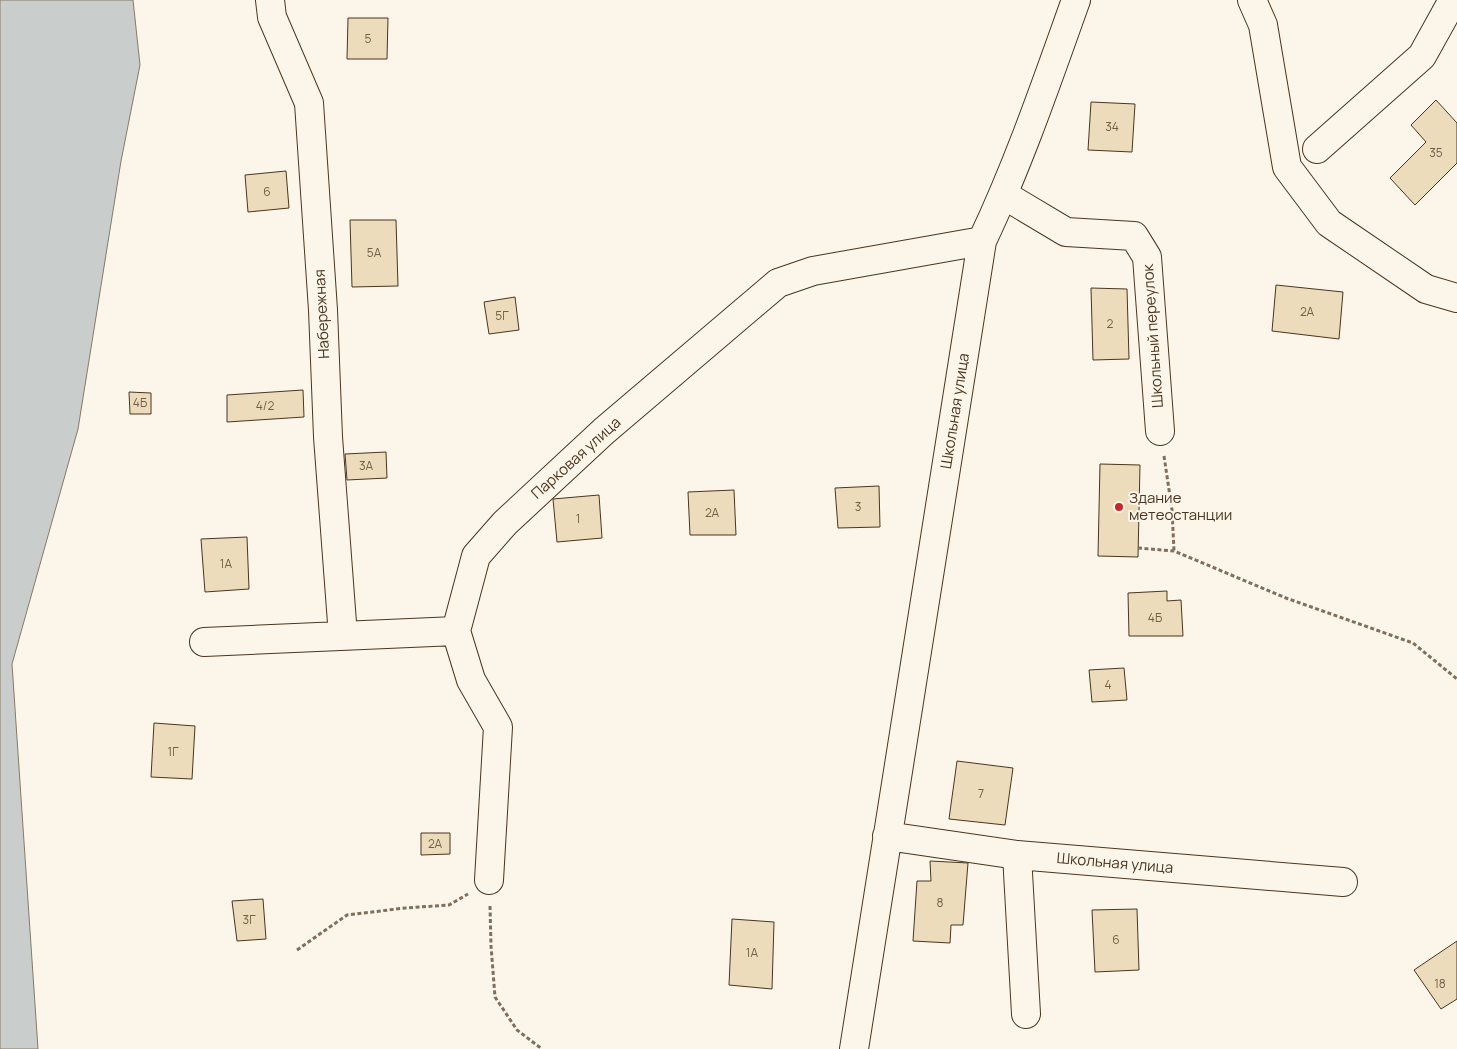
<svg xmlns="http://www.w3.org/2000/svg" width="1457" height="1049" font-family="Manrope,sans-serif">
  <style>
    .water { fill: #c9cecd; stroke: #887966 }
    .building { fill: #ecdcbc; stroke: #4a3520 }
    .lines { fill: none; stroke-linecap: round; stroke-linejoin: round }
    .minor-casing { stroke: #4a3520; stroke-width: 30 }
    .path { stroke: #7f6f5c; stroke-width: 3; stroke-dasharray: 4 2.5; stroke-linecap: butt }
    .minor { stroke: #fbf6e9; stroke-width: 28 }
    .poi-dot { fill: #c62828; stroke: #fbf6e9; stroke-width: 2 }
    .labels { text-anchor: middle; stroke-width: 4; stroke-linejoin: round; paint-order: stroke }
    .number-label { font-size: 12px; fill: #725f47 }
    .street-label { font-size: 15px; fill: #4a3520; stroke: #fbf6e9 }
    .poi-label { font-size: 15px; fill: #4a3520; stroke: #fbf6e9; text-anchor: start }
  </style>
  <rect width="100%" height="100%" fill="#fbf6e9"/>
  <path class="water" d="M 0,0 L 133,0 L 140,65 L 121,161 L 78,429 L 12,664 L 38,1049 L 0,1049 Z"/>
  <path class="building" d="M 348,18 L 388,18 L 387,59 L 347,59 Z
    M 1436,100 L 1457,123 L 1457,163 L 1415,205 L 1390,178 L 1426,142 L 1411,125 Z
    M 1091,102 L 1135,104 L 1132,152 L 1088,150 Z
    M 286,171 L 289,208 L 248,212 L 245,175 Z
    M 350,220 L 396,220 L 398,286 L 352,287 Z
    M 1276,285 L 1343,292 L 1339,339 L 1272,331 Z
    M 1091,288 L 1127,289 L 1129,359 L 1093,360 Z
    M 515,297 L 519,330 L 489,334 L 484,302 Z
    M 303,390 L 304,417 L 227,422 L 227,395 Z
    M 129,392 L 151,393 L 151,414 L 130,414 Z
    M 386,452 L 387,478 L 347,480 L 345,454 Z
    M 1100,464 L 1140,465 L 1138,557 L 1098,556 Z
    M 879,486 L 880,527 L 838,528 L 835,488 Z
    M 734,490 L 736,535 L 690,535 L 688,492 Z
    M 599,495 L 602,538 L 557,542 L 553,499 Z
    M 247,537 L 249,589 L 205,592 L 201,539 Z
    M 1167,591 L 1167,601 L 1181,600 L 1183,636 L 1129,636 L 1128,593 Z
    M 1124,668 L 1127,700 L 1092,702 L 1089,670 Z
    M 154,723 L 195,726 L 192,779 L 151,777 Z
    M 957,761 L 1013,768 L 1005,825 L 949,819 Z
    M 421,833 L 450,833 L 450,854 L 421,855 Z
    M 930,861 L 968,863 L 963,925 L 951,925 L 950,943 L 913,941 L 917,881 L 931,881 Z
    M 263,899 L 266,939 L 237,941 L 232,901 Z
    M 1137,909 L 1139,970 L 1095,972 L 1092,910 Z
    M 732,919 L 774,922 L 772,989 L 729,985 Z
    M 1457,941 L 1457,999 L 1441,1009 L 1414,970 Z"/>
  <g class="lines">
    <g class="minor-casing">
      <path id="minor" d="M 270,0 L 272,17 L 309,103 L 323,310 L 328,437 L 343,636
        M 1252,0 L 1263,25 L 1287,167 L 1329,223 L 1426,289 L 1457,298
        M 1317,149 L 1422,56 L 1453,0
        M 1004,195 L 1066,232 L 1134,236 L 1147,257 L 1160,431
        M 204,642 L 456,631
        M 887,836 L 1017,855 L 1343,882
        M 1017,855 L 1026,1014
        M 489,880 L 498,727 L 471,680 L 456,631 L 476,556 L 505,523 L 604,431 L 778,283 L 813,271 L 982,241
        M 854,1049 L 982,241 C 1019,163 1047,81 1076,0"/>
    </g>
    <path class="path" d="M 1164,456 L 1172,510 L 1174,551
      M 1138,548 L 1174,551 L 1286,598 L 1413,643 L 1457,679
      M 490,906 L 491,946 L 495,997 L 517,1030 L 542,1049
      M 297,950 L 347,915 L 405,908 L 449,905 L 468,894"/>
    <use href="#minor" class="minor"/>
  </g>
  <circle class="poi-dot" cx="1119" cy="507" r="5"/>
  <g class="labels">
    <g class="number-label">
      <text x="368" y="43">5</text>
      <text x="1112" y="131">34</text>
      <text x="1436" y="157">35</text>
      <text x="267" y="196">6</text>
      <text x="374" y="257">5А</text>
      <text x="1307" y="316">2А</text>
      <text x="502" y="320">5Г</text>
      <text x="1110" y="328">2</text>
      <text x="140" y="407">4Б</text>
      <text x="265" y="410">4/2</text>
      <text x="366" y="470">3А</text>
      <text x="858" y="511">3</text>
      <text x="712" y="517">2А</text>
      <text x="578" y="523">1</text>
      <text x="226" y="568">1А</text>
      <text x="1155" y="622">4Б</text>
      <text x="1108" y="689">4</text>
      <text x="173" y="756">1Г</text>
      <text x="981" y="798">7</text>
      <text x="435" y="848">2А</text>
      <text x="940" y="907">8</text>
      <text x="249" y="924">3Г</text>
      <text x="1116" y="944">6</text>
      <text x="752" y="957">1А</text>
      <text x="1440" y="988">18</text>
    </g>
    <g class="street-label">
      <text transform="translate(322 314) rotate(-93)" y="5">Набережная</text>
      <text transform="translate(1153 336) rotate(-94)" y="5">Школьный переулок</text>
      <text transform="translate(955 411) rotate(-81)" y="5">Школьная улица</text>
      <text transform="translate(576 458) rotate(-42)" y="5">Парковая улица</text>
      <text transform="translate(1115 863) rotate(5)" y="5">Школьная улица</text>
    </g>
    <g class="poi-label">
      <text x="1129" y="503">Здание<tspan x="1129" dy="17">метеостанции</tspan></text>
    </g>
  </g>
</svg>
